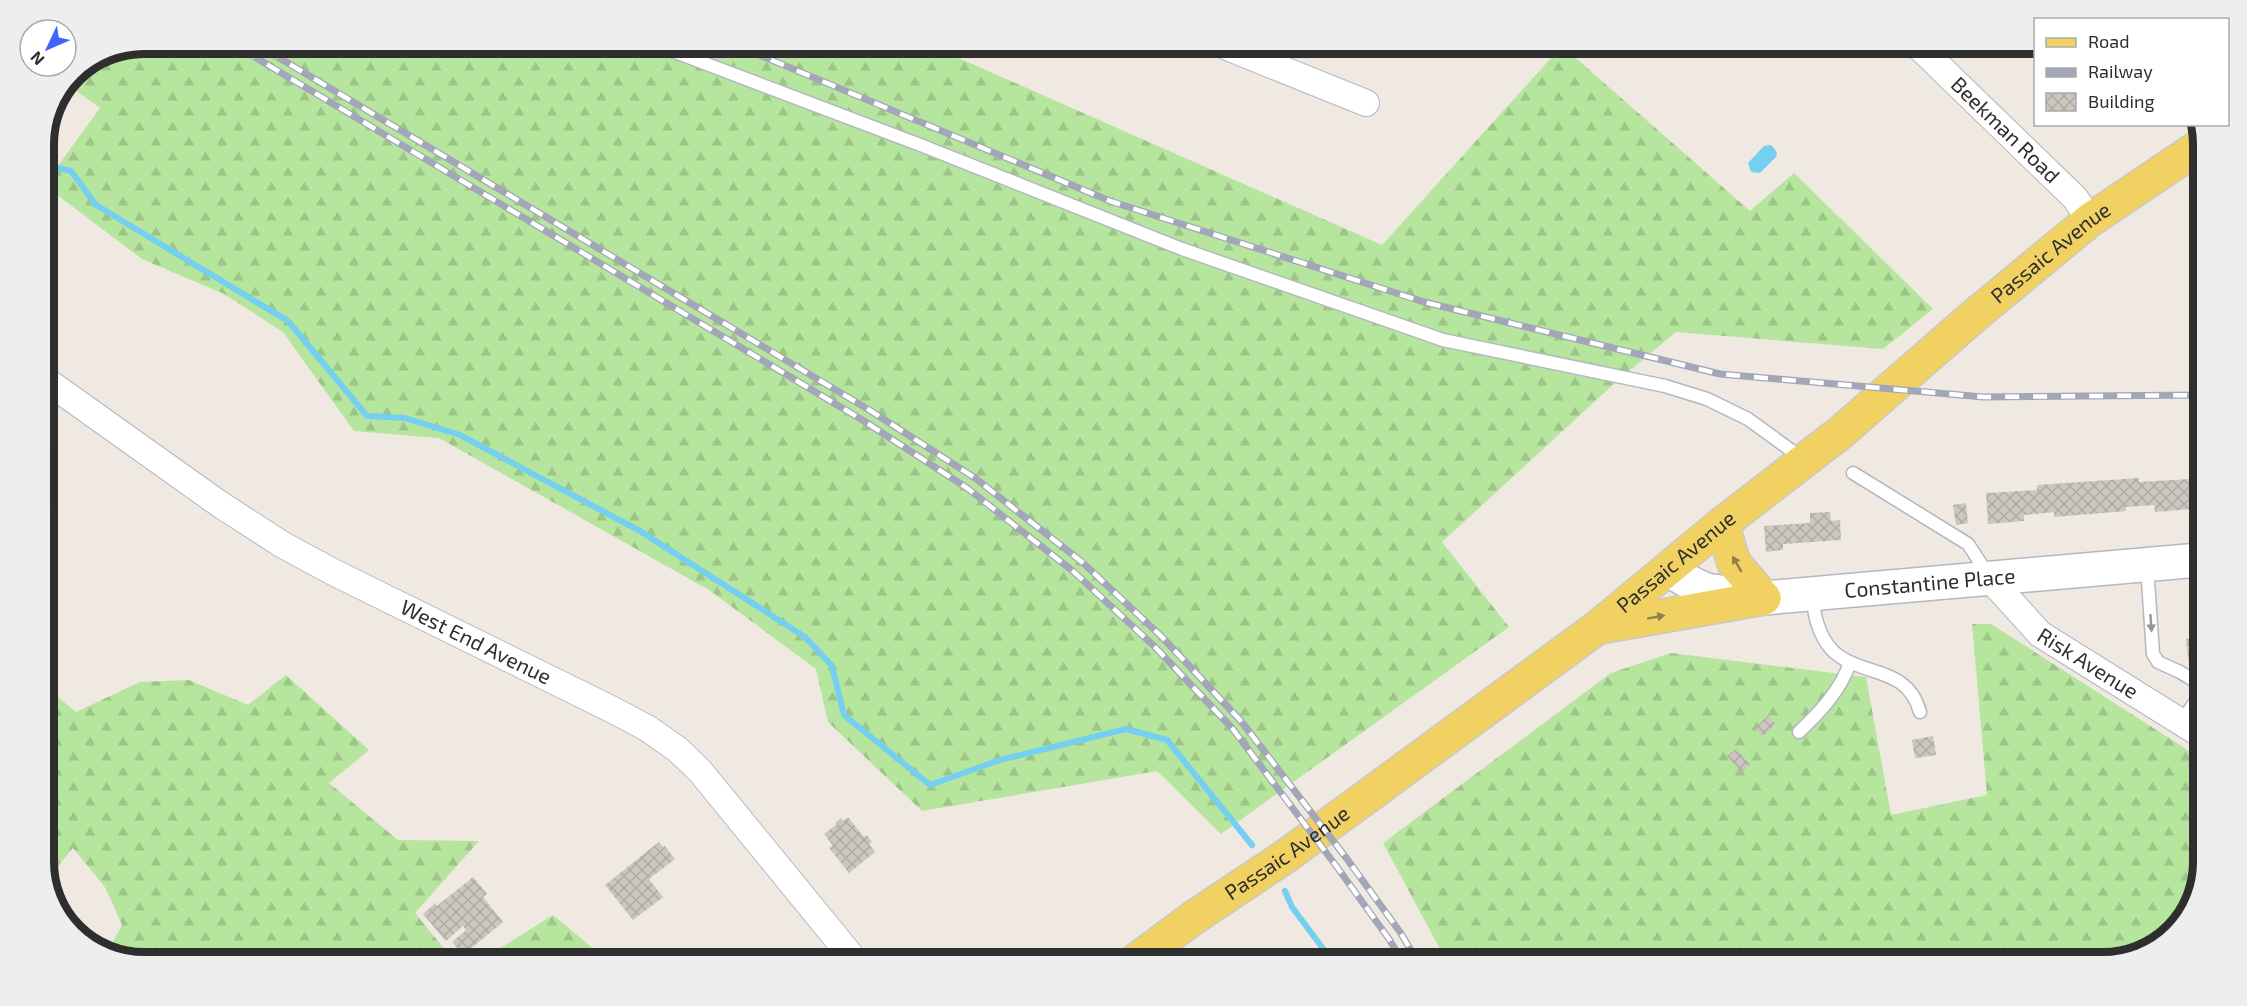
<svg xmlns="http://www.w3.org/2000/svg" width="2247" height="1006" font-family="'Exo 2',sans-serif">
  <style>
    .forest { fill: url(#forest-firs) }
    .water { fill: #75cff0 }
    .lines { fill: none; stroke-linecap: round; stroke-linejoin: round }
    .stream { stroke: #75cff0; stroke-width: 6 }
    .building { fill: url(#building-cross-hatch) }
    .lane-casing { stroke: #b4b7c1; stroke-width: 15 }
    .street-casing { stroke: #b4b7c1; stroke-width: 28 }
    .secondary-casing { stroke: #b4b7c1; stroke-width: 36 }
    .primary-casing { stroke: #c9c9c9; stroke-width: 36 }
    .lane { stroke: #fff; stroke-width: 12 }
    .street { stroke: #fff; stroke-width: 26 }
    .secondary { stroke: #fff; stroke-width: 33 }
    .primary { stroke: #f2d163; stroke-width: 33 }
    .rail-casing { stroke: #a3a6b8; stroke-width: 7 }
    .rail { stroke: #fff; stroke-width: 4.5; stroke-dasharray: 14; stroke-linecap: butt }
    .oneway { fill: #908048 }
    .oneway2 { fill: #969696 }
    .labels { text-anchor: middle; stroke-width: 6; stroke-linejoin: round; paint-order: stroke }
    .street-label { font-size: 21px; fill: #2e2e2e; stroke: #fff }
    .rim { fill: none; stroke: #2e2e2e; stroke-width: 8 }
  </style>
  <defs>
    <pattern id="forest-firs" width="22" height="20" patternUnits="userSpaceOnUse" patternTransform="scale(1.5)"><rect width="22" height="20" fill="#b6e59e"/><path d="M5 1l3.5 6h-7zM16 11l3.5 6h-7z" fill="#9dc588"/></pattern>
    <pattern id="building-cross-hatch" width="8" height="8" patternUnits="userSpaceOnUse" patternTransform="scale(1.5)"><rect width="8" height="8" fill="#cbc7bf"/><path d="M0 0l8 8M0 8l8-8" fill="none" stroke="#afaba4"/></pattern>
  </defs>
  <rect width="100%" height="100%" fill="#efe9e1"/>
  <path class="forest" d="M 1562,46 L 1750,211 L 1794,173 L 1933,309 L 1883,349 L 1676,332 L 1617,381 L 1442,542 L 1509,627 L 1221,834 L 1157,771 L 922,811 L 828,722 L 816,669 L 709,590 L 439,438 L 354,431 L 283,332 L 224,294 L 142,259 L 44,185 L 100,108 L 68,85 L 73,73 L 106,51 L 936,48 L 1382,245 Z
    M 1972,624 L 1991,624 L 2197,756 L 2196,901 L 2159,945 L 2104,962 L 1447,962 L 1383,843 L 1611,673 L 1671,653 L 1866,677 L 1891,815 L 1987,795 Z
    M 286,675 L 369,750 L 329,783 L 398,840 L 479,841 L 415,913 L 455,962 L 144,962 L 106,955 L 122,925 L 105,887 L 73,848 L 47,879 L 44,869 L 44,686 L 76,712 L 140,682 L 189,680 L 248,705 Z
    M 553,915 L 609,962 L 478,962 Z"/>
  <path class="water" d="M 1771,145 L 1777,152 L 1776,157 L 1760,173 L 1751,172 L 1748,163 L 1764,146 Z"/>
  <g class="lines">
    <path class="stream" d="M 44,165 L 71,171 L 96,205 L 288,321 L 367,416 L 405,418 L 460,435 L 640,531 L 805,637 L 832,666 L 844,715 L 930,785 L 1000,760 L 1126,729 L 1167,740 L 1252,845
      M 1285,891 L 1292,907 L 1333,962"/>
  </g>
  <path class="building" d="M 2202,220 L 2202,233 L 2200,230 L 2197,232 L 2193,227 Z
    M 2139,478 L 2139,482 L 2190,479 L 2193,509 L 2155,512 L 2154,505 L 2126,507 L 2126,511 L 2054,517 L 2054,512 L 2024,515 L 2024,521 L 1988,524 L 1986,493 L 2037,490 L 2037,485 Z
    M 1966,503 L 1968,523 L 1956,525 L 1953,505 Z
    M 1830,512 L 1831,521 L 1840,520 L 1841,540 L 1783,544 L 1783,550 L 1766,552 L 1764,526 L 1810,523 L 1810,513 Z
    M 2198,638 L 2198,666 L 2189,666 L 2186,639 Z
    M 1768,716 L 1776,724 L 1763,736 L 1755,728 Z
    M 1933,736 L 1936,755 L 1915,758 L 1912,740 Z
    M 1736,749 L 1750,764 L 1742,772 L 1727,756 Z
    M 848,817 L 864,837 L 867,835 L 872,842 L 869,844 L 875,852 L 849,873 L 829,848 L 833,846 L 824,834 L 837,824 L 835,823 L 841,818 L 843,821 Z
    M 659,842 L 663,847 L 665,846 L 675,859 L 649,879 L 663,897 L 633,920 L 605,885 Z
    M 473,877 L 487,894 L 483,897 L 503,922 L 463,955 L 452,942 L 466,930 L 463,926 L 446,941 L 423,914 L 435,903 L 437,906 Z"/>
  <g class="lines">
    <g class="lane-casing">
      <path id="lane" d="M 667,49 L 923,146 L 1182,249 L 1443,340 L 1665,386 L 1707,399 L 1748,419 L 1803,459
        M 1853,473 L 1968,544 L 1989,576
        M 2147,566 L 2153,654 L 2158,662 L 2180,672 L 2198,683
        M 1812,594 C 1814,614 1818,635 1832,650 C 1860,678 1907,664 1920,712
        M 2181,722 L 2198,698
        M 1799,732 C 1820,712 1840,691 1850,663"/>
    </g>
    <g class="street-casing">
      <g id="street">
        <path id="s1" d="M 1916,44 L 2075,198 L 2090,220"/>
        <path d="M 1227,47 L 1366,103"/>
        <path id="s2" d="M 44,379 L 221,505 L 283,545 L 335,573 L 613,710 L 647,728 L 677,749 L 700,771 L 856,962"/>
        <path id="s3" d="M 1991,580 L 2040,634 L 2197,732"/>
      </g>
    </g>
    <g class="secondary-casing">
      <g id="secondary">
        <path id="s4" d="M 1668,570 L 1691,583 L 1706,590 L 1764,598 L 2199,560"/>
      </g>
    </g>
    <g class="primary-casing">
      <g id="primary">
        <path d="M 1722,524 L 1734,563 L 1764,598"/>
        <path d="M 1600,627 L 1764,598"/>
        <path id="s5" d="M 1134,962 L 1193,918 L 1286,856 L 1598,627 L 1722,524 L 1840,433 L 1974,316 L 2090,220 L 2203,144"/>
      </g>
    </g>
    <use href="#lane" class="lane"/>
    <use href="#street" class="street"/>
    <use href="#secondary" class="secondary"/>
    <use href="#primary" class="primary"/>
    <g class="rail-casing">
      <path id="rail" d="M 745,49 L 1110,201 L 1424,302 L 1720,374 L 1983,397 L 2201,395
        M 243,50 L 864,421 L 967,488 L 1074,572 L 1154,646 L 1232,728 L 1337,867 L 1389,939 L 1403,962
        M 266,50 L 871,411 L 975,478 L 1082,562 L 1162,637 L 1241,721 L 1347,859 L 1400,932 L 1418,962"/>
    </g>
    <use href="#rail" class="rail"/>
  </g>
  <defs><path id="oneway-solid" d="M-6-.8H1V-3.2L6.5 0L1 3.2V.8H-6Z" transform="scale(1.5)"/></defs>
  <g class="oneway">
    <use href="#oneway-solid" transform="translate(1737 564) rotate(-120)"/>
    <use href="#oneway-solid" transform="translate(1656 617) rotate(-10)"/>
  </g>
  <use class="oneway2" href="#oneway-solid" transform="translate(2151 623) rotate(86)"/>
  <g class="labels">
    <g class="street-label">
      <text dy="7" stroke="none"><textPath href="#s1" startOffset="124">Beekman Road</textPath></text>
      <text dy="7" stroke="none"><textPath href="#s5" startOffset="1160">Passaic Avenue</textPath></text>
      <text dy="7" stroke="none"><textPath href="#s5" startOffset="674">Passaic Avenue</textPath></text>
      <text dy="7" stroke="none"><textPath href="#s4" startOffset="268">Constantine Place</textPath></text>
      <text dy="7" stroke="none"><textPath href="#s2" startOffset="507">West End Avenue</textPath></text>
      <text dy="7" stroke="none"><textPath href="#s3" startOffset="129">Risk Avenue</textPath></text>
      <text dy="7" stroke="none"><textPath href="#s5" startOffset="188">Passaic Avenue</textPath></text>
    </g>
  </g>
  <path d="M0 0H2247V1006H0ZM144 54H2103A90 90 0 0 1 2193 144V862A90 90 0 0 1 2103 952H144A90 90 0 0 1 54 862V144A90 90 0 0 1 144 54Z" fill="#eee" fill-rule="evenodd"/>
  <path class="rim" d="M144 54H2103A90 90 0 0 1 2193 144V862A90 90 0 0 1 2103 952H144A90 90 0 0 1 54 862V144A90 90 0 0 1 144 54Z"/>
  <rect x="2034" y="18" width="195" height="108" fill="#ffffff" stroke="#ababab" stroke-width="1.5"/>
  <rect x="2046" y="38" width="30" height="9" fill="#f2d163" stroke="#ababab" stroke-width="1.5"/>
  <text x="2088" y="48" font-size="18" fill="#2e2e2e">Road</text>
  <rect x="2046" y="68" width="30" height="9" fill="#a3a6b8" stroke="#ababab" stroke-width="1.5"/>
  <text x="2088" y="78" font-size="18" fill="#2e2e2e">Railway</text>
  <rect x="2046" y="93" width="30" height="18" fill="url(#building-cross-hatch)" stroke="#ababab" stroke-width="1.5"/>
  <text x="2088" y="108" font-size="18" fill="#2e2e2e">Building</text>
  <g transform="translate(48 48) rotate(226)"><circle r="28" fill="#ffffff" stroke="#ababab" stroke-width="1.5"/>
  <path d="M0-4.5L10 22L0 15L-10 22Z" fill="#4264fb"/>
  <text y="-9" font-size="16" font-weight="bold" text-anchor="middle" fill="#2e2e2e">N</text>
  </g>
</svg>
